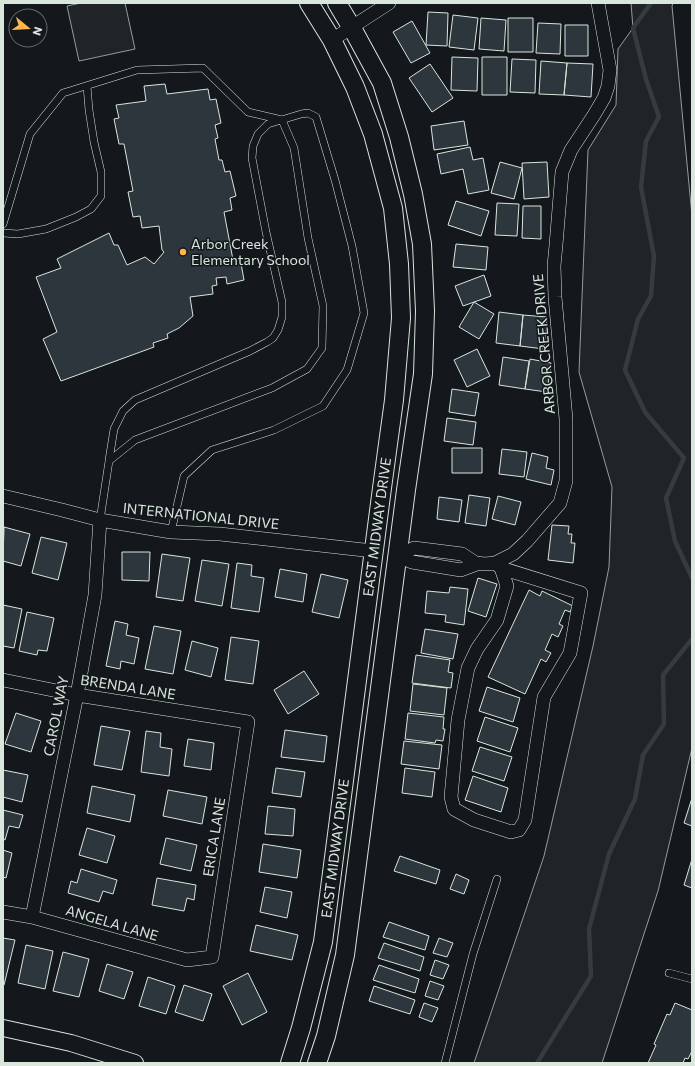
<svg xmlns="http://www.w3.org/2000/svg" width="695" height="1066" font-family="Commissioner,sans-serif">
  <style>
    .green { fill: #202428; stroke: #939e99 }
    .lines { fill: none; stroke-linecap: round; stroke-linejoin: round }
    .stream { stroke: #363b3e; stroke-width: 4.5 }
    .building { fill: #2c363c; stroke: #d8e6dc }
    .service-casing { stroke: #d8e6dc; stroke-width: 8 }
    .minor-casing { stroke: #d8e6dc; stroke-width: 14 }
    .tertiary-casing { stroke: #d8e6dc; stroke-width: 18 }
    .secondary-casing { stroke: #d8e6dc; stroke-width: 20 }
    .service { stroke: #14181c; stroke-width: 7 }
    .minor { stroke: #14181c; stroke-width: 13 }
    .tertiary { stroke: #14181c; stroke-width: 16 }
    .secondary { stroke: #14181c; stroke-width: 18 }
    .poi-dot { fill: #ffb74d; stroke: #14181c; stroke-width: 1.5 }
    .labels { text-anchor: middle; stroke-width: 3; stroke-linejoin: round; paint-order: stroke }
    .poi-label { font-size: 14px; fill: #d8e6dc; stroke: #14181c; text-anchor: start }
    .street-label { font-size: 14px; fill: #d8e6dc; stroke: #14181c }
  </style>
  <rect width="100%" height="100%" fill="#14181c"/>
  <path class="green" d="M 81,3 L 125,3 L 135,49 L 79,61 L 67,6 Z
    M 631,3 L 673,3 L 672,6 L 692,216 L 692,748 L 658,891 L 602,1063 L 474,1063 L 544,856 L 593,646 L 609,567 L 612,487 L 579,372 L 588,150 L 616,105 L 618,49 L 633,28 Z"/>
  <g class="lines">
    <path class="stream" d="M 651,3 L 633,28 L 646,79 L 659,117 L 646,141 L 641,187 L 654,256 L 651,296 L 638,319 L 625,370 L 645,412 L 684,458 L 666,498 L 675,541 L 692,578
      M 537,1063 L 591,976 L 589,929 L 609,854 L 635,799 L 643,755 L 664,724 L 663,675 L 692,639"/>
  </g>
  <path class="building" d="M 428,12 L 448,13 L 447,46 L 426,45 Z
    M 453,15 L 478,18 L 474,50 L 449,47 Z
    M 481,18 L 506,20 L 504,51 L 479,49 Z
    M 508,18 L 533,18 L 533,52 L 508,52 Z
    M 412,21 L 430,53 L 411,63 L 393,32 Z
    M 538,23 L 561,24 L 560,54 L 536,53 Z
    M 565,25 L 588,25 L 588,56 L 565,56 Z
    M 452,57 L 478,58 L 477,91 L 451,90 Z
    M 482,57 L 507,57 L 507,95 L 482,95 Z
    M 512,59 L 536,60 L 535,93 L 510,92 Z
    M 541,61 L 567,63 L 564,95 L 539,94 Z
    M 567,63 L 593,64 L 591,97 L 564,95 Z
    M 430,64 L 453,98 L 432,112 L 409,78 Z
    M 165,84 L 167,94 L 208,89 L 210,100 L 216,99 L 221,123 L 215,125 L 218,138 L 215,139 L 219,160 L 222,160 L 225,172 L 230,171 L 236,196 L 230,198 L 232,210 L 224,212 L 233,260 L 240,258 L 244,280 L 227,284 L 226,277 L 216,278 L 217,285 L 212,286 L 213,294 L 190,297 L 193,316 L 179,328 L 167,334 L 168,338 L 153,343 L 154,347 L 61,381 L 43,339 L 57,332 L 36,277 L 61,268 L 57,259 L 109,233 L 114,245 L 118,245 L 127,265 L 145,257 L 154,264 L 164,252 L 162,250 L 159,226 L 142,228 L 140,216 L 133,217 L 128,192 L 133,191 L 124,144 L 119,144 L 114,119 L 119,118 L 116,105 L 146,101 L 144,86 Z
    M 464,121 L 468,145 L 434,150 L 431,126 Z
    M 470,147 L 473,160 L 483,158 L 489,190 L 468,194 L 463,169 L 441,174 L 437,154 Z
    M 500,162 L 522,168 L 514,199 L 491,193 Z
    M 547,162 L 549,197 L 524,199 L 522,163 Z
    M 456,201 L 489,211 L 481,236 L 448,225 Z
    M 497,203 L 519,204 L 517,236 L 495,235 Z
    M 523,206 L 541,206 L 541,239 L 522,238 Z
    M 456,244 L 488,247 L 486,270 L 453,267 Z
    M 484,275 L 491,296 L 463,306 L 455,286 Z
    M 474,302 L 494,314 L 479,339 L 459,327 Z
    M 499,312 L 523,315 L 520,346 L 496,343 Z
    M 523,315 L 547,317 L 544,349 L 520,346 Z
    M 477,349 L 490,376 L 467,387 L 454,360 Z
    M 503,357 L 529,361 L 525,389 L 499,385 Z
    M 530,359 L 551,363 L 547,392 L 525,389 Z
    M 452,389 L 479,393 L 475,416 L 449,412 Z
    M 447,418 L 476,422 L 473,445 L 444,441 Z
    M 452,448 L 482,448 L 482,473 L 452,473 Z
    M 502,449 L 527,452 L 524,477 L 499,474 Z
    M 532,453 L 548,457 L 546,468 L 554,470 L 551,485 L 526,479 Z
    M 469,495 L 490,498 L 486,526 L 465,523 Z
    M 498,496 L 521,502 L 515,525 L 492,519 Z
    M 439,497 L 462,500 L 459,522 L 437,519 Z
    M 552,525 L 569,526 L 568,534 L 572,534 L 571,543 L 575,543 L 573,563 L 548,560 Z
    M 4,527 L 30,534 L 21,566 L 3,561 Z
    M 41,537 L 67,543 L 58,580 L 32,573 Z
    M 122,552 L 150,552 L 149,581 L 122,580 Z
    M 162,554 L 190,558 L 183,601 L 156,597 Z
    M 202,560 L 229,564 L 222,606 L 195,601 Z
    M 237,563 L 252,565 L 251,576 L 264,578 L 259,612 L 231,608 Z
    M 280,569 L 307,574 L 303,602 L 275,597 Z
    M 321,574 L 348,580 L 339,618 L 312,612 Z
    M 478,578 L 497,584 L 486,617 L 468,611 Z
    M 450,587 L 468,589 L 464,625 L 445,622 L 446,615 L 425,613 L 427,591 L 449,593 Z
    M 529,590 L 540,596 L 542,591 L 573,606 L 570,612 L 565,610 L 559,624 L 563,626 L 558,637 L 552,634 L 545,650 L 551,653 L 546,662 L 541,659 L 525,694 L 488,677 Z
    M 3,605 L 22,609 L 14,648 L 3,646 Z
    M 27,612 L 54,618 L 47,651 L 38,650 L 37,655 L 19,651 Z
    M 115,621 L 128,624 L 126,635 L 139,638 L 134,664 L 121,661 L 120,669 L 106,666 Z
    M 154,626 L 181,631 L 173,674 L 145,669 Z
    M 425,629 L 458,634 L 453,659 L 421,653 Z
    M 231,637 L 259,641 L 253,684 L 225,680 Z
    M 192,641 L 218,648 L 211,677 L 185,670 Z
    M 416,655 L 450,660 L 448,672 L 453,673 L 451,688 L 412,683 Z
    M 304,671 L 319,694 L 288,714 L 274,690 Z
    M 413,684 L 447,688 L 444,715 L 410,711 Z
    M 487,687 L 520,698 L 513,722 L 479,711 Z
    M 16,713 L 41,721 L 31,752 L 5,744 Z
    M 408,713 L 444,717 L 443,729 L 445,729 L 443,741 L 436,740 L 435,743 L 405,739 Z
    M 485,717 L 518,728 L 510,752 L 477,741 Z
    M 101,726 L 130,731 L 122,770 L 94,765 Z
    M 285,730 L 327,736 L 324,762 L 281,757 Z
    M 146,731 L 161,733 L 160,747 L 172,749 L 169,776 L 141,772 Z
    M 188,739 L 214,743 L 211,770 L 184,766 Z
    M 404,741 L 442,745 L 439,769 L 401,764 Z
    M 480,747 L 512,757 L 504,781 L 472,771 Z
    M 276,768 L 305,772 L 301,797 L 272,793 Z
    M 405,768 L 435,772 L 432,797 L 402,793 Z
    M 3,770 L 28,775 L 22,802 L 3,797 Z
    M 473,776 L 508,788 L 501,812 L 465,800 Z
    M 92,786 L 135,795 L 130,822 L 87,813 Z
    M 168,790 L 207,797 L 202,824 L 163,816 Z
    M 692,798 L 692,826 L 684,823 Z
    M 268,806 L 295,809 L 293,836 L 265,834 Z
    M 3,810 L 23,815 L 19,828 L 9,826 L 5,840 L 3,839 Z
    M 87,828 L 115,836 L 107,863 L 79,855 Z
    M 166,838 L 197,845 L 191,871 L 160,864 Z
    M 263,844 L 301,850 L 297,878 L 259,872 Z
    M 3,850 L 12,853 L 6,878 L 3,877 Z
    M 400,856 L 440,870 L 436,884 L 394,871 Z
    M 692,859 L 692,888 L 684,885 Z
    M 81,869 L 117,880 L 113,894 L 103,891 L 99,902 L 68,893 L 71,881 L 77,883 Z
    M 456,874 L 469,880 L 464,894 L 450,889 Z
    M 157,878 L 196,885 L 194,900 L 187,898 L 184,911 L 152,905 Z
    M 265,887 L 292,892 L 287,918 L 260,912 Z
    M 389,922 L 429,936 L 425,950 L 383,937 Z
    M 256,925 L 298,935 L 292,960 L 250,951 Z
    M 3,938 L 15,940 L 4,985 L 3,985 Z
    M 439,938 L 453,943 L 447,957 L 433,953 Z
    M 384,943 L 424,957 L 420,971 L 378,958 Z
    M 26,945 L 53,951 L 45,989 L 18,983 Z
    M 63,952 L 89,959 L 79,997 L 53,991 Z
    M 435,960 L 449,965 L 443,979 L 430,975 Z
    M 107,964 L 133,972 L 124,999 L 99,991 Z
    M 379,965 L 419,979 L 415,993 L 373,980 Z
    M 248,973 L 267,1012 L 242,1025 L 223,986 Z
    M 148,977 L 175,986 L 166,1014 L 139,1006 Z
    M 430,981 L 444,986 L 438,1000 L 425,996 Z
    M 184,985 L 212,994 L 203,1021 L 175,1012 Z
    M 374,986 L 415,1000 L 410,1014 L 369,1001 Z
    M 424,1003 L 438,1008 L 432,1022 L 419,1017 Z
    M 675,1003 L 692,1010 L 692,1051 L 688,1059 L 685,1058 L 683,1063 L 648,1063 L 656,1045 L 654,1044 L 667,1014 L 670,1015 Z"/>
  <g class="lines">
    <g class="service-casing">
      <path id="service" d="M 3,224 L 30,134 L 63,93 L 137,70 L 203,68 L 248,112 L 282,120 L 294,148 L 308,238 L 323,306 L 322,348 L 307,369 L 272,388 L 135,440 L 109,461 L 100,520
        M 3,233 L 18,234 L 46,229 L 76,217 L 91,209 L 101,196 L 101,172 L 94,142 L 89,110 L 87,86
        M 109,460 L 114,429 L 123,411 L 135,400 L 250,351 L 267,342 L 273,338 L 278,330 L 282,317 L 282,302 L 266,232 L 252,158 L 253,146 L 258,134 L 268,124 L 301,114 L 308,113 L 316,117 L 335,180 L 352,246 L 364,313 L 347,370 L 323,406 L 274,430 L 212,450 L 184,476 L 171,532
        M 669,973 L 692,979
        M 445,1063 L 473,954 L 497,879"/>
    </g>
    <g class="minor-casing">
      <path id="minor" d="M 332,40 L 389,3
        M 3,496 L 62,510 L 100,520 L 171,532 L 220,534 L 373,551
        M 398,556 L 414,548 L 462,554 L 477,564
        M 398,556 L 412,562 L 461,570 L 477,564
        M 476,563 L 485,564 L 495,563 L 513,554 L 527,541 L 560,503 L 566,481 L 566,419 L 555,297 L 554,266 L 556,245 L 562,172 L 571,150 L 594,115 L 604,98 L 608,86 L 610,70 L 598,3
        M 495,563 L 501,568 L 507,586 L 497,620 L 477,649 L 468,668 L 458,720 L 451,797 L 454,809 L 474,820 L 511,832 L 519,830 L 525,820 L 544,697 L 570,653 L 581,593 L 501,568
        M 3,680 L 77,695 L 248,722 L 212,957 L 187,960 L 32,917 L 3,912
        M 32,917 L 77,695 L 95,595 L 100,520"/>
    </g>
    <g class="tertiary-casing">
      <path id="tertiary" d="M 3,1028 L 71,1043 L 135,1063"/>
    </g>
    <g class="secondary-casing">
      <g id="secondary">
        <path id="s1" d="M 290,1063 L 301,1028 L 323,942 L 382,488 L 394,400 L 401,318 L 399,264 L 393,208 L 373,134 L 355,87 L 332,40 L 309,3"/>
        <path d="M 317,1063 L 326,1036 L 345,955 L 406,490 L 423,374 L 425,311 L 422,244 L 413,194 L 399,137 L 382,83 L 352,28 L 337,3"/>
      </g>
    </g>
    <use href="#service" class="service"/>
    <use href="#minor" class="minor"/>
    <use href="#tertiary" class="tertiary"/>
    <use href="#secondary" class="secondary"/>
  </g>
  <circle class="poi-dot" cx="183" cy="252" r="4"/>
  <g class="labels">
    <g class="poi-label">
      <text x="191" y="249">Arbor Creek<tspan x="191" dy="16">Elementary School</tspan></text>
    </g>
    <g class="street-label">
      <text transform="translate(544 344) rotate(-95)" y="5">ARBOR CREEK DRIVE</text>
      <text transform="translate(201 516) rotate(6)" y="5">INTERNATIONAL DRIVE</text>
      <text dy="5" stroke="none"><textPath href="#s1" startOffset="544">EAST MIDWAY DRIVE</textPath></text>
      <text transform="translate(128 687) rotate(9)" y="5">BRENDA LANE</text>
      <text transform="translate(56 716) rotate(-79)" y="5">CAROL WAY</text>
      <text transform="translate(214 837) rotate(-81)" y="5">ERICA LANE</text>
      <text dy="5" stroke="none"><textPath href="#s1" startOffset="220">EAST MIDWAY DRIVE</textPath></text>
      <text transform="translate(112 923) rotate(16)" y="5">ANGELA LANE</text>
    </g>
  </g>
  <rect width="695" height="1066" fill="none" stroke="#d8e6dc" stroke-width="8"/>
  <g transform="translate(28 28) rotate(108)"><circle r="19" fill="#14181c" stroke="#626a69"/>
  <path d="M0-3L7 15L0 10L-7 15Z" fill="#ffb74d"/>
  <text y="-6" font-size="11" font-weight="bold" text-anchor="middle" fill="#d8e6dc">N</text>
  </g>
</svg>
